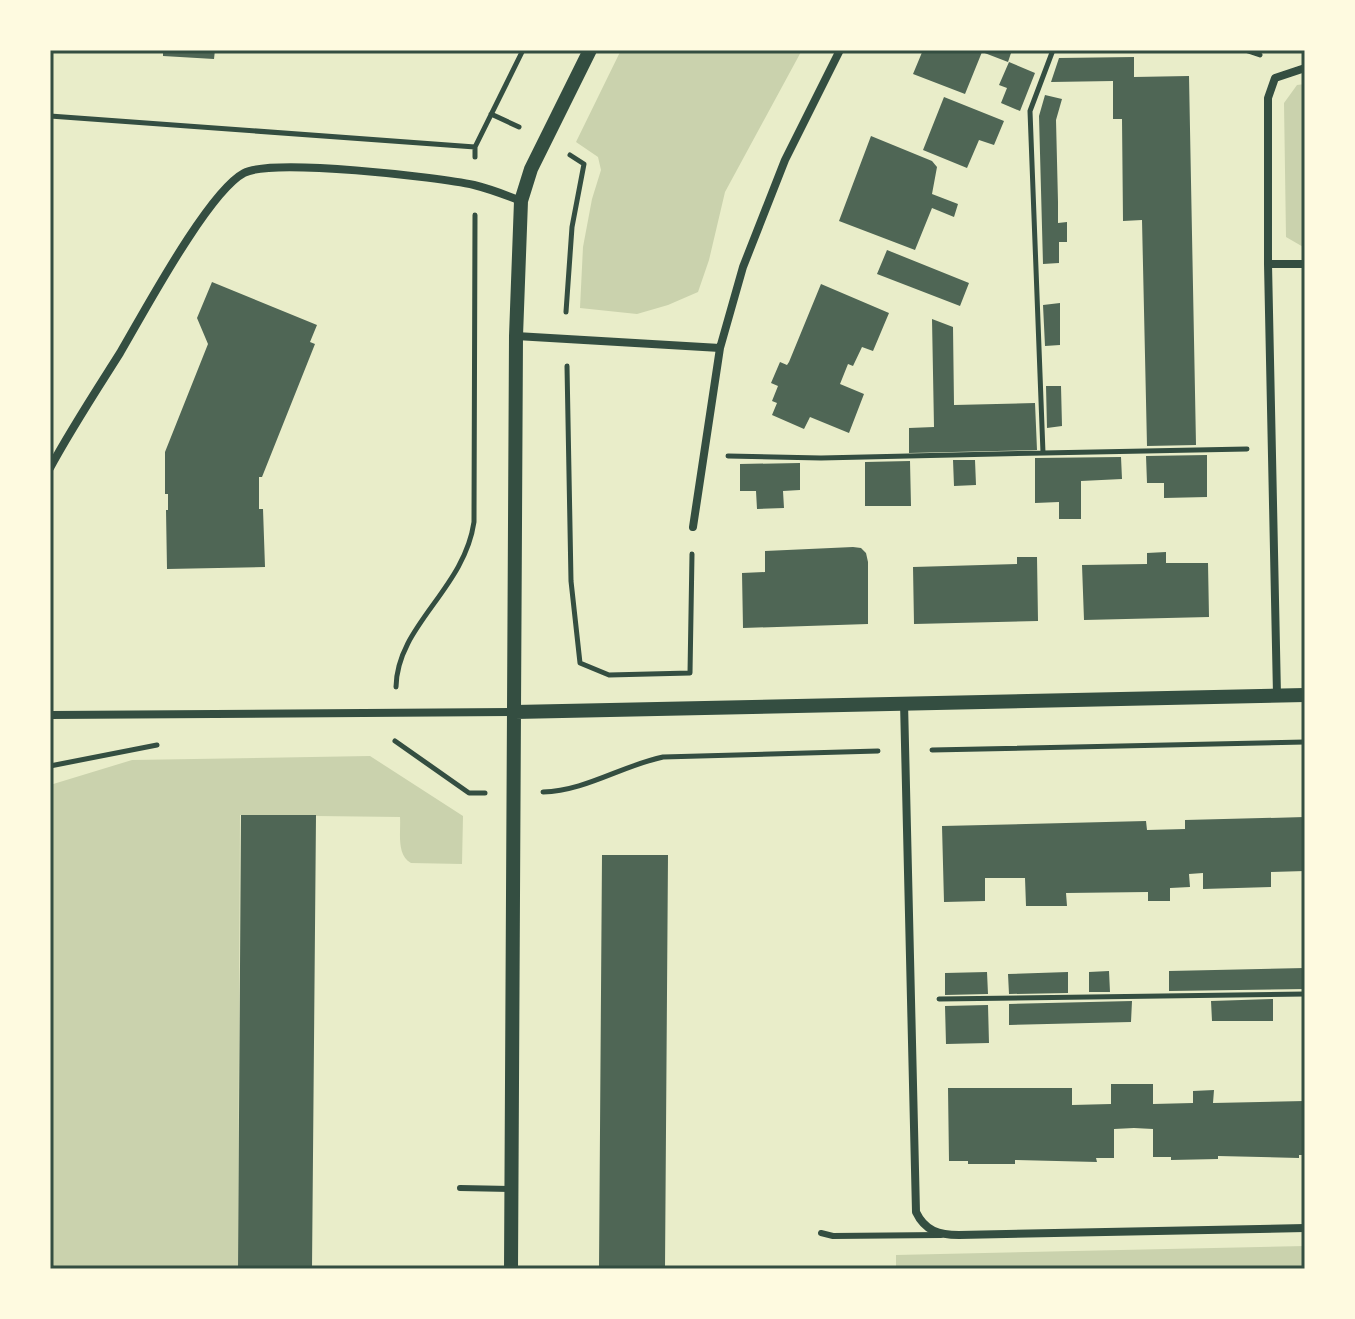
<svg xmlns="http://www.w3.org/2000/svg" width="1355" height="1319" font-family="Barlow,sans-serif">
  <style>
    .green { fill: #cad2ad }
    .building { fill: #4f6655 }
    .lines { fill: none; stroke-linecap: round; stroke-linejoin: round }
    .path { stroke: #344e41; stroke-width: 5 }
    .service { stroke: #344e41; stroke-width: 6 }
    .minor { stroke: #344e41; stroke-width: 8 }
    .tertiary { stroke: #344e41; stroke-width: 14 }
    .neatline { fill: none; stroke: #344e41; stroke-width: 3 }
  </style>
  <rect width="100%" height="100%" fill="#e9edc9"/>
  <path class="green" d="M 621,50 L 802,50 L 725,192 L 709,260 L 698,292 L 668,305 L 637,314 L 580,308 L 583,247 L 592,199 L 601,170 L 598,157 L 576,142 Z
    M 1305,84 L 1305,248 L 1286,237 L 1284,103 L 1297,85 Z
    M 370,756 L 463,816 L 462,864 L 411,863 C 396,855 401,832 400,817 L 240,815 L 238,1269 L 50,1269 L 50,785 L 132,760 Z
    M 1305,1246 L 1305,1269 L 896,1269 L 896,1255 Z"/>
  <path class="building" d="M 163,50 L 215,50 L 214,59 L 163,56 Z
    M 923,50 L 1012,50 L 1008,62 L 982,52 L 965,94 L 913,74 Z
    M 1134,57 L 1134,77 L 1189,76 L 1196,445 L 1147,446 L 1142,220 L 1123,221 L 1122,119 L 1113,119 L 1113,81 L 1051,82 L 1059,58 Z
    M 1009,62 L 1035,73 L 1020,111 L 1001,103 L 1007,88 L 999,85 Z
    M 1045,95 L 1062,99 L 1056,120 L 1058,202 L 1058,223 L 1067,222 L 1067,242 L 1059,242 L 1059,263 L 1043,264 L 1039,116 Z
    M 944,97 L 1004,121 L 994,145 L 979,140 L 967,168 L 923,150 Z
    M 871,136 L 932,161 L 937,167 L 932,194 L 958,204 L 954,217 L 932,208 L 915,250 L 839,221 Z
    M 887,250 L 969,283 L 960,306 L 877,274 Z
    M 212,282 L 317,325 L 310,342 L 315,344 L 262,477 L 259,477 L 259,509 L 263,509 L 265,567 L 167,569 L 166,510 L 168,510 L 168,494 L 165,494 L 165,452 L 208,344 L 197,318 Z
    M 821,284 L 889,313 L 873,351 L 862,347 L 853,366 L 848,364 L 840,384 L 864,394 L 849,433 L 810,417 L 804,429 L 772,415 L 777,403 L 772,401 L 778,386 L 771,383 L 780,362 L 787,365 L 789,362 Z
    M 1060,303 L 1060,345 L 1045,346 L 1043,305 Z
    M 932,319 L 953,327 L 954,405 L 1035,403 L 1037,450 L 909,453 L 909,428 L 934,427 Z
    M 1046,386 L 1061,386 L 1062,426 L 1047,428 Z
    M 1207,455 L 1207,497 L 1164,498 L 1164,483 L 1147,483 L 1146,456 Z
    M 1121,457 L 1122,479 L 1081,481 L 1081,519 L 1059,519 L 1059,502 L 1035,503 L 1035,458 Z
    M 953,460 L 975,460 L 976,485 L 954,486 Z
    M 910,461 L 911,506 L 865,506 L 865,462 Z
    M 800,463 L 800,490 L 783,491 L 784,508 L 757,509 L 756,491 L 740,491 L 740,464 Z
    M 853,547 L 861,548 L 866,553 L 868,562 L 868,624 L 743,628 L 742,573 L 765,572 L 765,551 Z
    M 1166,552 L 1166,563 L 1208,563 L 1209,617 L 1084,620 L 1082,565 L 1147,564 L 1147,553 Z
    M 1017,557 L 1037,557 L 1038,621 L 914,624 L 913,567 L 1017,564 Z
    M 241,815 L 316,815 L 312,1269 L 238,1269 Z
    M 1305,817 L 1305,871 L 1271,872 L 1271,887 L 1203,889 L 1203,873 L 1189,874 L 1190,887 L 1170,888 L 1170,901 L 1148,901 L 1148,892 L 1066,893 L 1067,906 L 1026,906 L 1025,878 L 985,878 L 985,901 L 944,902 L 942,826 L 1146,821 L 1147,830 L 1185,829 L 1185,820 Z
    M 602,855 L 668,855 L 665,1269 L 599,1269 Z
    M 1305,968 L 1305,989 L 1169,991 L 1169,971 Z
    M 1109,971 L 1110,992 L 1089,992 L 1089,972 Z
    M 987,972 L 988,994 L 945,995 L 945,973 Z
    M 1068,972 L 1068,993 L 1009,994 L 1008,974 Z
    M 1273,999 L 1273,1021 L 1212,1021 L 1211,1001 Z
    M 1132,1001 L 1131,1022 L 1009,1025 L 1009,1004 Z
    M 988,1005 L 989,1043 L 946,1044 L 945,1006 Z
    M 1111,1084 L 1153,1084 L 1153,1104 L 1193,1103 L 1193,1091 L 1214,1090 L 1213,1103 L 1305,1101 L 1305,1155 L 1299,1155 L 1299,1158 L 1218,1156 L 1218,1159 L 1171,1160 L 1171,1157 L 1153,1157 L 1153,1129 L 1134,1128 L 1114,1129 L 1114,1158 L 1096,1158 L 1097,1162 L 1015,1160 L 1015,1164 L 968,1164 L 968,1161 L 949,1161 L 948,1088 L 1072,1088 L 1072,1105 L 1111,1104 Z"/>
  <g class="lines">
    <path class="path" d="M 1053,50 L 1030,111 L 1043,453 L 1247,449
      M 1245,50 L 1260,55
      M 491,114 L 519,127
      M 50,116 L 475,147
      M 475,157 L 475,147 L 523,50
      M 566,312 L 572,227 L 584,164 L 570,155
      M 567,366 L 571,581 L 580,663 L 609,675 L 690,673 L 692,554
      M 728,456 L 821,458 L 1043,453
      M 396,687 C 397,625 464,590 474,522 L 475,215
      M 395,741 L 469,793 L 485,793
      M 932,750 L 1305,742
      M 50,766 L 157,745
      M 543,792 C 585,791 621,766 663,757 L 878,751
      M 939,999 L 1305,994
      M 50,1266 L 53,1269"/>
    <path class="service" d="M 460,1188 L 511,1189
      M 821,1233 L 833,1236 L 941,1235"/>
    <path class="minor" d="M 1268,264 L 1305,264
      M 516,336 L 720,348
      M 50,468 C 71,429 96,391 120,353 C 143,314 208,192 244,173 C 272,158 438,177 474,185 C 490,189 506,195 521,201
      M 693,527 L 720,348 L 743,267 L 785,160 L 840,50
      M 1277,695 L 1268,264 L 1268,98 L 1275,78 L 1305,68
      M 904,702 L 916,1212 C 925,1231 939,1235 959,1235 L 1305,1228
      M 50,715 L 515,712"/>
    <path class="tertiary" d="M 515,712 L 1305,695
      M 511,1269 L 516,336 L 521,201 L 531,169 L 590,50"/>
  </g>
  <rect width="1355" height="1319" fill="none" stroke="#fefae0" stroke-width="104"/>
  <rect x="52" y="52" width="1251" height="1215" class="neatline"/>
</svg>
